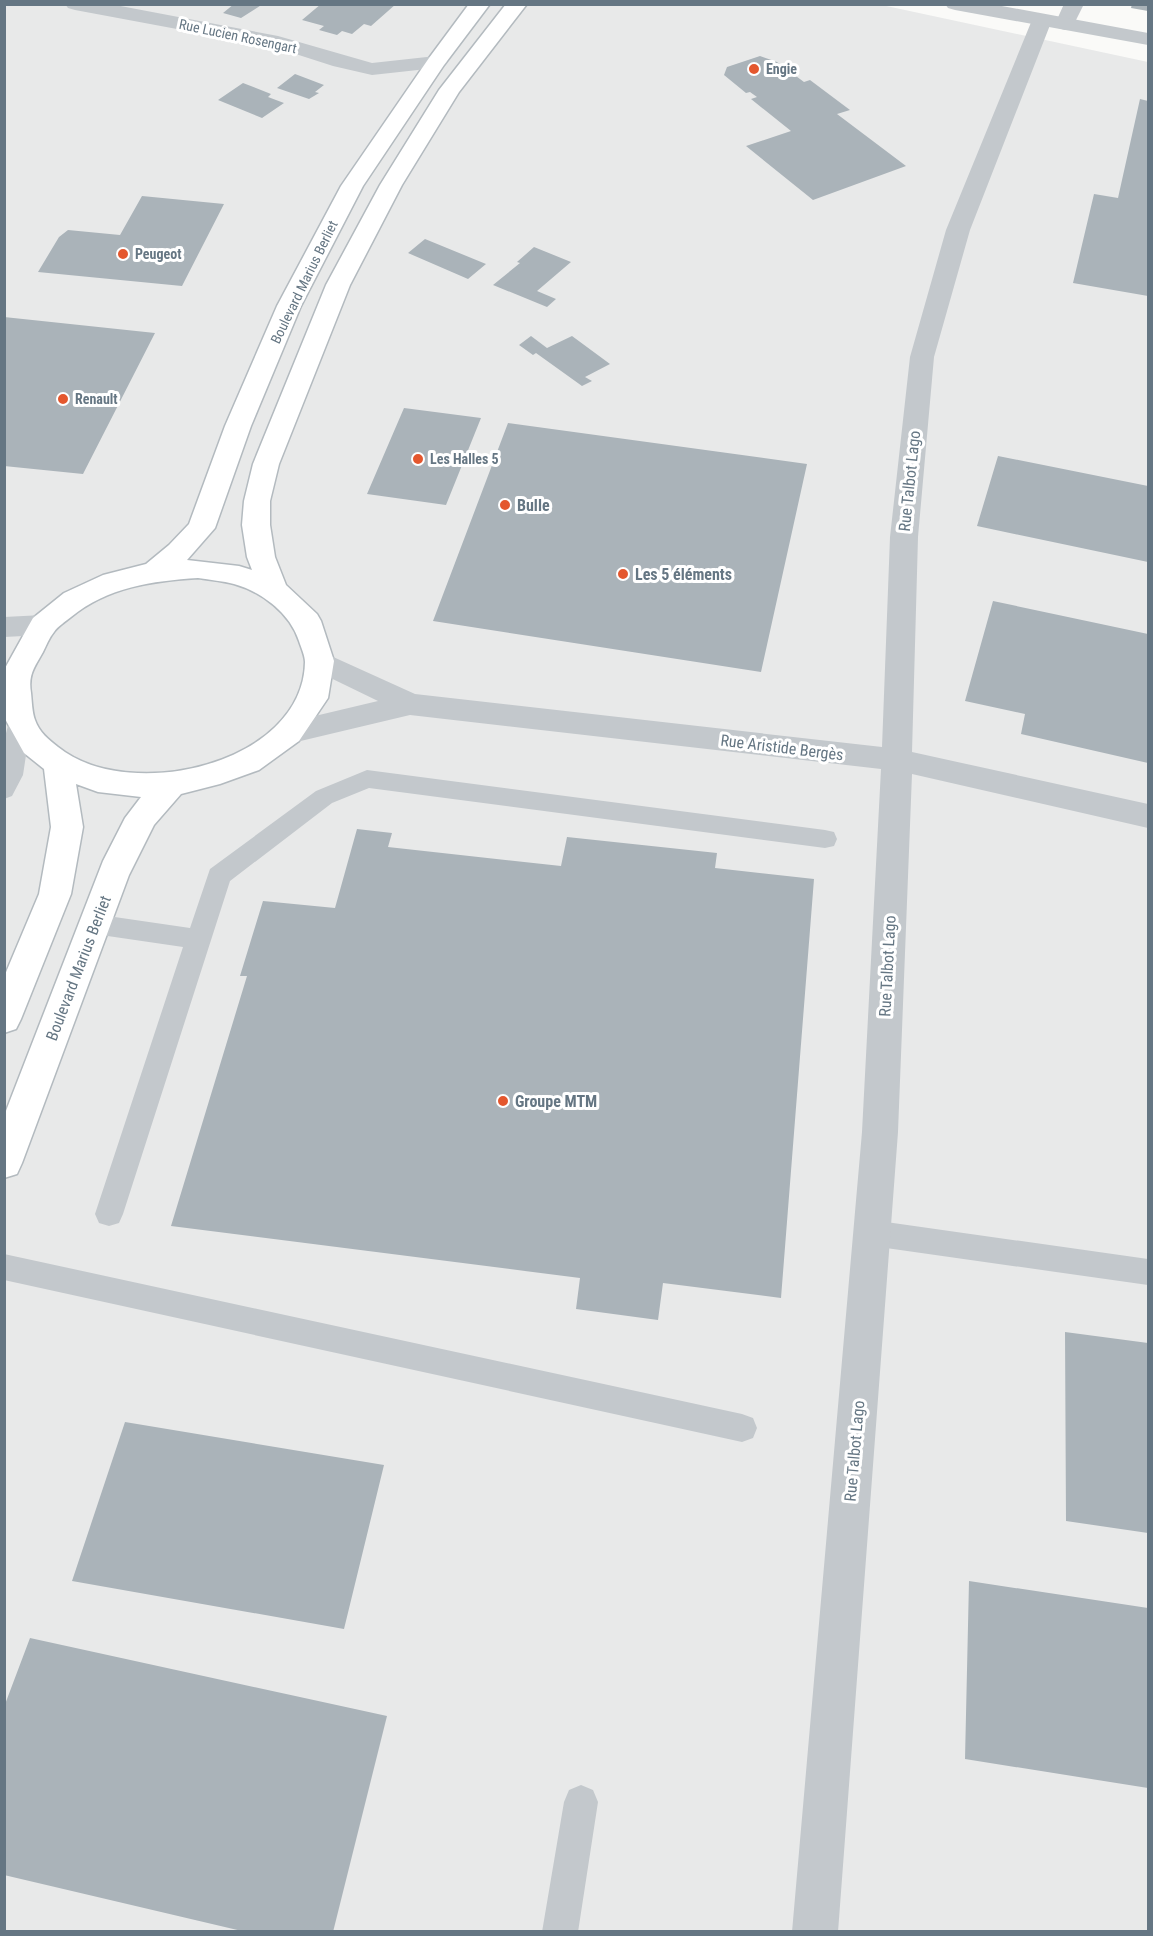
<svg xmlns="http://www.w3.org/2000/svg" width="1153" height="1936" font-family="'Roboto Condensed',sans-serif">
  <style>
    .built { fill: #e8e9e9 }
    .building { fill: #aab3b9 }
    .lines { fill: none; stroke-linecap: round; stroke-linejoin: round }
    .secondary-casing { stroke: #b3babf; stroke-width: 3 }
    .service { fill: #c3c8cc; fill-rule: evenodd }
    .minor { fill: #c3c8cc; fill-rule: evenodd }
    .tertiary { fill: #c3c8cc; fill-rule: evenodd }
    .secondary { fill: #fff; fill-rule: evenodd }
    .poi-dot { fill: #e4572e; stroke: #fff; stroke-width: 2 }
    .labels { text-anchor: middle; stroke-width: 6; stroke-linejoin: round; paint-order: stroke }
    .far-street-label { font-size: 14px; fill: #657683; stroke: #fff }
    .far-poi-label { font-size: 14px; font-weight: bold; fill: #657683; stroke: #fff; text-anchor: start }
    .street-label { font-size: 16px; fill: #657683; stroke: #fff }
    .poi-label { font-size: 16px; font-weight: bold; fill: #657683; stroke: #fff; text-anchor: start }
  </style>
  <rect width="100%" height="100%" fill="#fafaf8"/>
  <path class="built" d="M 877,4 L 1148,62 L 1148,1931 L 5,1932 L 5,5 Z"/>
  <path class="building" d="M 234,4 L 263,4 L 241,18 L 223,13 Z
    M 321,4 L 396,4 L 371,26 L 364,24 L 352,34 L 342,31 L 337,35 L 319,30 L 324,26 L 302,20 Z
    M 1132,4 L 1148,4 L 1148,11 L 1131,8 Z
    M 760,56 L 777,62 L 804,82 L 810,80 L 850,110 L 837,114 L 906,166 L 813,200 L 746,146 L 791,131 L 751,99 L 757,97 L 750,92 L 746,93 L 724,75 L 727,67 Z
    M 295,74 L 324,85 L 315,92 L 319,93 L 309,99 L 277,88 Z
    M 243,83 L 271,94 L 268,97 L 284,103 L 262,118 L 218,100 Z
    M 1140,99 L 1148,101 L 1148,296 L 1073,283 L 1094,194 L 1118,198 Z
    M 142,196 L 224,204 L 182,286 L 38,272 L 59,237 L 68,230 L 120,235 Z
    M 425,239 L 486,264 L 468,279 L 408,253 Z
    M 534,247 L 571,262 L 537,291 L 556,299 L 547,307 L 493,285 L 520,263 L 517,262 Z
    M 4,317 L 155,333 L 83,474 L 4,466 Z
    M 531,336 L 547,348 L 572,336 L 610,364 L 585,377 L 592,381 L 582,386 L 536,353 L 533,355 L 519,345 Z
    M 404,408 L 481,418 L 446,505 L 367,494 Z
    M 508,423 L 807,464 L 761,672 L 433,621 Z
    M 998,456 L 1148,486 L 1148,562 L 977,526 Z
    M 993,601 L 1148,634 L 1148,763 L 1021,734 L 1025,714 L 965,701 Z
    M 357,829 L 392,833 L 388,847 L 561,866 L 567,837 L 717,853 L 715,868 L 814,879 L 781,1298 L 663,1283 L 658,1320 L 576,1309 L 580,1278 L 171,1226 L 247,976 L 240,976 L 263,901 L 335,908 Z
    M 1065,1332 L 1148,1343 L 1148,1533 L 1066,1521 Z
    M 125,1422 L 384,1465 L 344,1629 L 72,1581 Z
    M 969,1581 L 1148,1608 L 1148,1788 L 965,1759 Z
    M 30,1638 L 387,1716 L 333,1932 L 246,1932 L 4,1875 L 4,1707 Z"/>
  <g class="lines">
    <g class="secondary-casing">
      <path id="secondary" d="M 469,4 L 490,4 L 444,65 L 363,186 L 301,306 L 251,426 L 215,528 L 187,560 L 239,566 L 252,570 L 247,557 L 242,525 L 244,501 L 253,464 L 326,285 L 380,185 L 439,90 L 506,4 L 527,4 L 459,92 L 402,185 L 350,285 L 279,464 L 270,501 L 270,525 L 275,557 L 286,585 L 317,614 L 321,621 L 334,661 L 328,698 L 299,741 L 259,770 L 220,784 L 181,794 L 154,825 L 129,875 L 22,1163 L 17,1174 L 4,1178 L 4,1116 L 103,861 L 125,818 L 141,797 L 98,792 L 76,784 L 83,827 L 71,894 L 21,1019 L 16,1029 L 4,1033 L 4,977 L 39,894 L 51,827 L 44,769 L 24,753 L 4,717 L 4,670 L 29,625 L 33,618 L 64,593 L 103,575 L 146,564 L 169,545 L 189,524 L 225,426 L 277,306 L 341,186 L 429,58 ZM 198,578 C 210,580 223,581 234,584 C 262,592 290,613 299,641 C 301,647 305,656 305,662 C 303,765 128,804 58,747 C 49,740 39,732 35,720 C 32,712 32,702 31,693 C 28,675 34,668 43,652 C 46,646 49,638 54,632 C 58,626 65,622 71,617 C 108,587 152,581 198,578 Z"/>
    </g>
    <path class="service" d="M 20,714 L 28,716 L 31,722 L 23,775 L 12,796 L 4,799 C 4,773 0,739 12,716 Z
      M 367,770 L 825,830 L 834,832 L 837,839 L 834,846 L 825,848 L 369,788 L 332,803 L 230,881 L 123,1214 L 119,1223 L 109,1226 L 99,1223 L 95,1214 L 183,947 L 94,934 L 85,931 L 81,924 L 85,917 L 94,914 L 190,928 L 210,869 L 316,791 Z
      M 872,1220 L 1148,1259 L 1148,1285 L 872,1246 L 862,1242 L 858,1233 L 862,1224 Z
      M 4,1254 L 742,1414 L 753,1418 L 757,1428 L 753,1438 L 742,1442 L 4,1280 Z
      M 581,1785 L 593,1790 L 598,1802 L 578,1932 L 542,1932 L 564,1802 L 569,1790 Z"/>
    <path class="minor" d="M 65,4 L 110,4 L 278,36 L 372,63 L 436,56 L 443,58 L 447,62 L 443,66 L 436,68 L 372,75 L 333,66 L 274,47 L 75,10 L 68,8 Z
      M 1064,4 L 1084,4 L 1072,28 L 1065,30 L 1058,28 L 1055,24 Z
      M 1042,14 L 1049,16 L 1052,20 L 970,230 L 934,357 L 918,537 L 912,752 L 1148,804 L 1148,828 L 912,774 L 898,1132 L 838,1932 L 792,1932 L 862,1132 L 881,769 L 410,715 L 288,744 L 277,741 L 273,733 L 277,725 L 378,701 L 310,668 L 306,661 L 310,654 L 320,651 L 415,694 L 882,747 L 890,537 L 910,357 L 946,230 L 1032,20 L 1035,16 Z
      M 43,615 L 53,618 L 57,625 L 53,632 L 43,635 L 4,637 L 4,617 Z"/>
    <path class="tertiary" d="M 945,4 L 991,4 L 1148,33 L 1148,45 L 955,10 L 948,8 Z"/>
    <use href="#secondary" class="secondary"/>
  </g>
  <g class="poi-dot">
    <circle cx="754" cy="69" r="6"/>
    <circle cx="123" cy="254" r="6"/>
    <circle cx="63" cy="399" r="6"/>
    <circle cx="418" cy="459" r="6"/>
    <circle cx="505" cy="505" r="6"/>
    <circle cx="623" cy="574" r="6"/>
    <circle cx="503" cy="1101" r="6"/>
  </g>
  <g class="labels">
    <g class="far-street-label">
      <text transform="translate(238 36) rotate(12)" y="5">Rue Lucien Rosengart</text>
      <text transform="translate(304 282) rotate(-64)" y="5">Boulevard Marius Berliet</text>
    </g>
    <g class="far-poi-label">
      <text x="766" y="74">Engie</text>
      <text x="135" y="259">Peugeot</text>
      <text x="75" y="404">Renault</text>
      <text x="430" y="464">Les Halles 5</text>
    </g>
    <g class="street-label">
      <text transform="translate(909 481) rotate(-84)" y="6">Rue Talbot Lago</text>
      <text transform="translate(782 747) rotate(7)" y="6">Rue Aristide Bergès</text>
      <text transform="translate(887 966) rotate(-87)" y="6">Rue Talbot Lago</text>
      <text transform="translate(78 968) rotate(-69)" y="6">Boulevard Marius Berliet</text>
      <text transform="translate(854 1451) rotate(-85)" y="6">Rue Talbot Lago</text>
    </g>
    <g class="poi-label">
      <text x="517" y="511">Bulle</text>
      <text x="635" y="580">Les 5 éléments</text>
      <text x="515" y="1107">Groupe MTM</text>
    </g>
  </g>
  <rect width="1153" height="1936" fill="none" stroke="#657683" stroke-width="12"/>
</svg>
